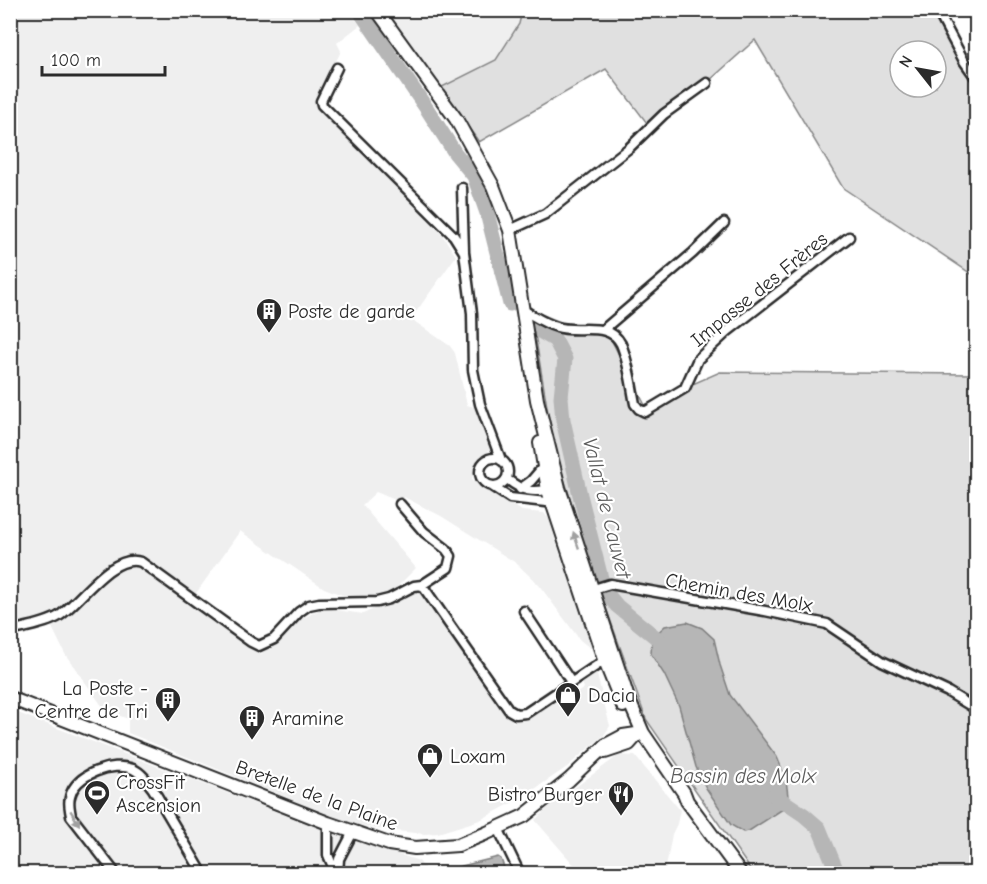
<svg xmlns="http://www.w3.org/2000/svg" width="987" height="884" font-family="'Comic Neue',sans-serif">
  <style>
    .built { fill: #efefef }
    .green { fill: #e0e0e0; stroke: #868686; stroke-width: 1.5; fill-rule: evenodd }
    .water { fill: #b6b6b6; stroke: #7e7e7e; stroke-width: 1.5 }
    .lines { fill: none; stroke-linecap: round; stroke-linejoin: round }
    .river { stroke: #b6b6b6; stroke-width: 15 }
    .street-casing { stroke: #2b2b2b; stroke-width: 13 }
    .secondary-casing { stroke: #2b2b2b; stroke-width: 16 }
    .street { stroke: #fff; stroke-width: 8 }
    .secondary { stroke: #fff; stroke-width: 12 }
    .oneway { fill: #a0a0a0 }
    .labels { text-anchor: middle; stroke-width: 4.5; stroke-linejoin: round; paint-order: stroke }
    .street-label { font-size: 20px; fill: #2b2b2b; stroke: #fff }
    .poi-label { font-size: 20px; fill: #2b2b2b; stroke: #fff; text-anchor: start }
    .water-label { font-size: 21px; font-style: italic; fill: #5c5c5c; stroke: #fff }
  </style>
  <rect width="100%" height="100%" fill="#fff"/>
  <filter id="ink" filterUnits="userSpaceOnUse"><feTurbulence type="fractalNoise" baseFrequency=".0167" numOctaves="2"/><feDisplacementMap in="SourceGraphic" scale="12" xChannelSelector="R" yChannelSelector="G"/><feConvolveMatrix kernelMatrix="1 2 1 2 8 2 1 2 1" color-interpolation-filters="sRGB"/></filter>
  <g filter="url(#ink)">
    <path class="built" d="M 11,11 L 349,11 L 360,25 L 337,43 L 341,51 L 320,95 L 314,102 L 441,233 L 456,256 L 411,319 L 450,346 L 455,353 L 467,405 L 474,407 L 492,447 L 476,466 L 472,479 L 522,511 L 544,513 L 549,519 L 562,560 L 574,585 L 595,649 L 590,648 L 580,640 L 539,585 L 516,563 L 441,516 L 404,497 L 400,502 L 376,492 L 362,505 L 416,568 L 388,596 L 366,601 L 345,596 L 324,588 L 240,531 L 192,599 L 125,554 L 52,614 L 11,626 Z
      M 386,11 L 522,11 L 519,24 L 496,60 L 440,88 Z
      M 127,564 L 141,567 L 261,654 L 300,620 L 322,608 L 363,614 L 411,591 L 417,591 L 422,594 L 513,722 L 537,714 L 566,692 L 567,694 L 574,691 L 577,693 L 584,688 L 582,683 L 584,680 L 596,671 L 610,726 L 604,735 L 567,767 L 523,797 L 480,820 L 438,833 L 425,834 L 377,829 L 348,822 L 128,733 L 128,719 L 105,710 L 65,654 L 50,623 L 60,618 L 116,569 Z
      M 10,710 L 313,826 L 419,861 L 428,873 L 11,873 Z
      M 619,755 L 635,756 L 680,810 L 677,824 L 672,834 L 665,873 L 581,873 L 535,820 L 550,806 Z"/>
    <path class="green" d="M 522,11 L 943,11 L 976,72 L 976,277 L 843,188 L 755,40 L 653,131 L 606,69 L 479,142 L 440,88 L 496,60 L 519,24 ZM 900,51 L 936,51 L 936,87 L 900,87 Z
      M 531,310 L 570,326 L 603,324 L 645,405 L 720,372 L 976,374 L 976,873 L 753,873 L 646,719 L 594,575 L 553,443 Z"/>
    <path class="water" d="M 687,622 L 702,628 L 714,639 L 720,665 L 730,695 L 777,757 L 786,779 L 789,805 L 749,831 L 743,832 L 731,825 L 706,788 L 696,767 L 679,706 L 664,674 L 651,654 L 652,638 L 665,626 Z
      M 498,857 L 501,859 L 506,873 L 450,873 L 458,867 Z"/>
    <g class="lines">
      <path class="river" d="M 359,10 L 427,109 L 455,153 L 474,176 L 487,213 L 510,304
        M 533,327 L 555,340 L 565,359 L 561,397 L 563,420 L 580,495 L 604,590 L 617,606 L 669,648
        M 774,795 L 804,815 L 819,828 L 838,874"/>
      <g class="street-casing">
        <path id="street" d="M 937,10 L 964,61 L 976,78
          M 337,68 L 321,101 L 322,105 L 454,236 L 464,252 L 472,313 L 473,370 L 480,404 L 501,460
          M 462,188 L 464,251
          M 510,230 L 545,214 L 629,148 L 664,114 L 707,83
          M 523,310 C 534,316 545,324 557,327 C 577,334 609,320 621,344 C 629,363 631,384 635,404 L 639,409 L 645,412 L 685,388 L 698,359 L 728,331 L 849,237
          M 604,329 L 693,253 L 724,223
          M480 472a14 14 0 1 1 28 0a14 14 0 1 1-28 0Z
          M 507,479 C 523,492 532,493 553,489
          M 493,487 L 510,498 L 555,503
          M 520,489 L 531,481 L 543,467
          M 422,585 L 509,710 L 516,714 L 526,713 L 608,658
          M 587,591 L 610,584 L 765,611 L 827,624 L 882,661 L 948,692 L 976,709
          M 524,611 L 571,682
          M 10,631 C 26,627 46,624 59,616 C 81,601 113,552 141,562 L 251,642 L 259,646 L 274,639 L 299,612 L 309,605 L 319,603 L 377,602 L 389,599 L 414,586 L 422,585 L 448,568 L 451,556 L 446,549 L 424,532 L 400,504
          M 328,823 L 328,855 L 336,874
          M 498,828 L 520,874
          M 116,874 L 71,816 C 70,809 68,804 70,797 C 75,774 113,761 133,769 C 142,773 148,782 153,789 L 203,874
          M 338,874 L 339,859 L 353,832"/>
      </g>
      <g class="secondary-casing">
        <path id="secondary" d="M 377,10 L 456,119 L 493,186 L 510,230 L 537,400 L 559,488 L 628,698 L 643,733 L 684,793 L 687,801 L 741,874
          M 540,443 L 548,490 L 604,659 L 623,706
          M 10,698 L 328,823 L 389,844 L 415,848 L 458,845 L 487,833 L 524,816 L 569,780 L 606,745 L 623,736 L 643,733
          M 605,752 L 629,744 L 637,735"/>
      </g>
      <use href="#street" class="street"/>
      <use href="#secondary" class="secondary"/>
    </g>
    <defs><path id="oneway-solid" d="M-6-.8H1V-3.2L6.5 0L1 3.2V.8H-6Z" transform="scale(1.5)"/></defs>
    <g class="oneway">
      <use href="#oneway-solid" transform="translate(576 540) rotate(-109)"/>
      <use href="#oneway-solid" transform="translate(75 818) rotate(59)"/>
    </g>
  </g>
  <defs>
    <g id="building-pin" transform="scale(1.35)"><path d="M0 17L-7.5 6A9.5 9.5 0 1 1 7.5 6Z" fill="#2b2b2b" stroke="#fff"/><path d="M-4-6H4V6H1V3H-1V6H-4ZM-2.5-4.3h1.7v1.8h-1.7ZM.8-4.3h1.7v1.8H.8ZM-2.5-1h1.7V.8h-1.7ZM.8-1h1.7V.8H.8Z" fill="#fff"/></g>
    <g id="shop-pin" transform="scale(1.35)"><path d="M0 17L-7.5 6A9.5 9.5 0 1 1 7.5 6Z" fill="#2b2b2b" stroke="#fff"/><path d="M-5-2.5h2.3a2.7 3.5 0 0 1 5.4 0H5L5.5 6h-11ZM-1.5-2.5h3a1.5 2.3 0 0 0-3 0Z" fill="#fff"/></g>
    <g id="stadium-pin" transform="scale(1.35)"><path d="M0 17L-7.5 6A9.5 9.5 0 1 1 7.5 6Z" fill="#2b2b2b" stroke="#fff"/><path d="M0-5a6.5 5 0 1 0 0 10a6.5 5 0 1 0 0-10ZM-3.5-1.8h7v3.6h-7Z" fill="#fff"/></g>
    <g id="restaurant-pin" transform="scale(1.35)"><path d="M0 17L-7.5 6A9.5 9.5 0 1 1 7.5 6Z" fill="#2b2b2b" stroke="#fff"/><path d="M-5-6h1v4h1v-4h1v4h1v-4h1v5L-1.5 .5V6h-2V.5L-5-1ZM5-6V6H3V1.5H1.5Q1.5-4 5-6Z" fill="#fff"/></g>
  </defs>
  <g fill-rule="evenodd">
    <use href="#building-pin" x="269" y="311"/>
    <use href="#shop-pin" x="568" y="695"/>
    <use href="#building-pin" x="168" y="700"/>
    <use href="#building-pin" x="252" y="718"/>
    <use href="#shop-pin" x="430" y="756"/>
    <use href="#stadium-pin" x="97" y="793"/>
    <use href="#restaurant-pin" x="621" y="794"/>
  </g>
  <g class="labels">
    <g class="street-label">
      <text transform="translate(759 289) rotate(-39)" y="7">Impasse des Frères</text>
      <text transform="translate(739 592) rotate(10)" y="7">Chemin des Molx</text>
      <text transform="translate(317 795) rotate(20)" y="7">Bretelle de la Plaine</text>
    </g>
    <g class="poi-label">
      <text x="288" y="318">Poste de garde</text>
      <text x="148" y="695" text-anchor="end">La Poste -<tspan x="148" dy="23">Centre de Tri</tspan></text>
      <text x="588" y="702">Dacia</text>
      <text x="272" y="725">Aramine</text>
      <text x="450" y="763">Loxam</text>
      <text x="116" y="789">CrossFit<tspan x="116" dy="23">Ascension</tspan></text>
      <text x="602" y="801" text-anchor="end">Bistro Burger</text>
    </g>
    <g class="water-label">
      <text transform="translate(607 508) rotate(76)" y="7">Vallat de Cauvet</text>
      <text x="743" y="783">Bassin des Molx</text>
    </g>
  </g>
  <rect width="987" height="884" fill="none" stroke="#fff" stroke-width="36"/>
  <rect x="18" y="18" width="951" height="848" fill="none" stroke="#2b2b2b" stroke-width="2" filter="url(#ink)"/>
  <g transform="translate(918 69) rotate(301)"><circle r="28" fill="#ffffff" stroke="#aaaaaa" stroke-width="1.5"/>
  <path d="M0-4.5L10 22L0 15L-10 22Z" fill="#2b2b2b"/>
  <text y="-9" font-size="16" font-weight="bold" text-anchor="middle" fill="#2b2b2b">N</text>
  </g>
  <path d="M42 66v9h123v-9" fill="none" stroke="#2b2b2b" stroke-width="3"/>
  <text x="51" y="66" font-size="18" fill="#2b2b2b" stroke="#ffffff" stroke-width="4.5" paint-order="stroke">100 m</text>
</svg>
